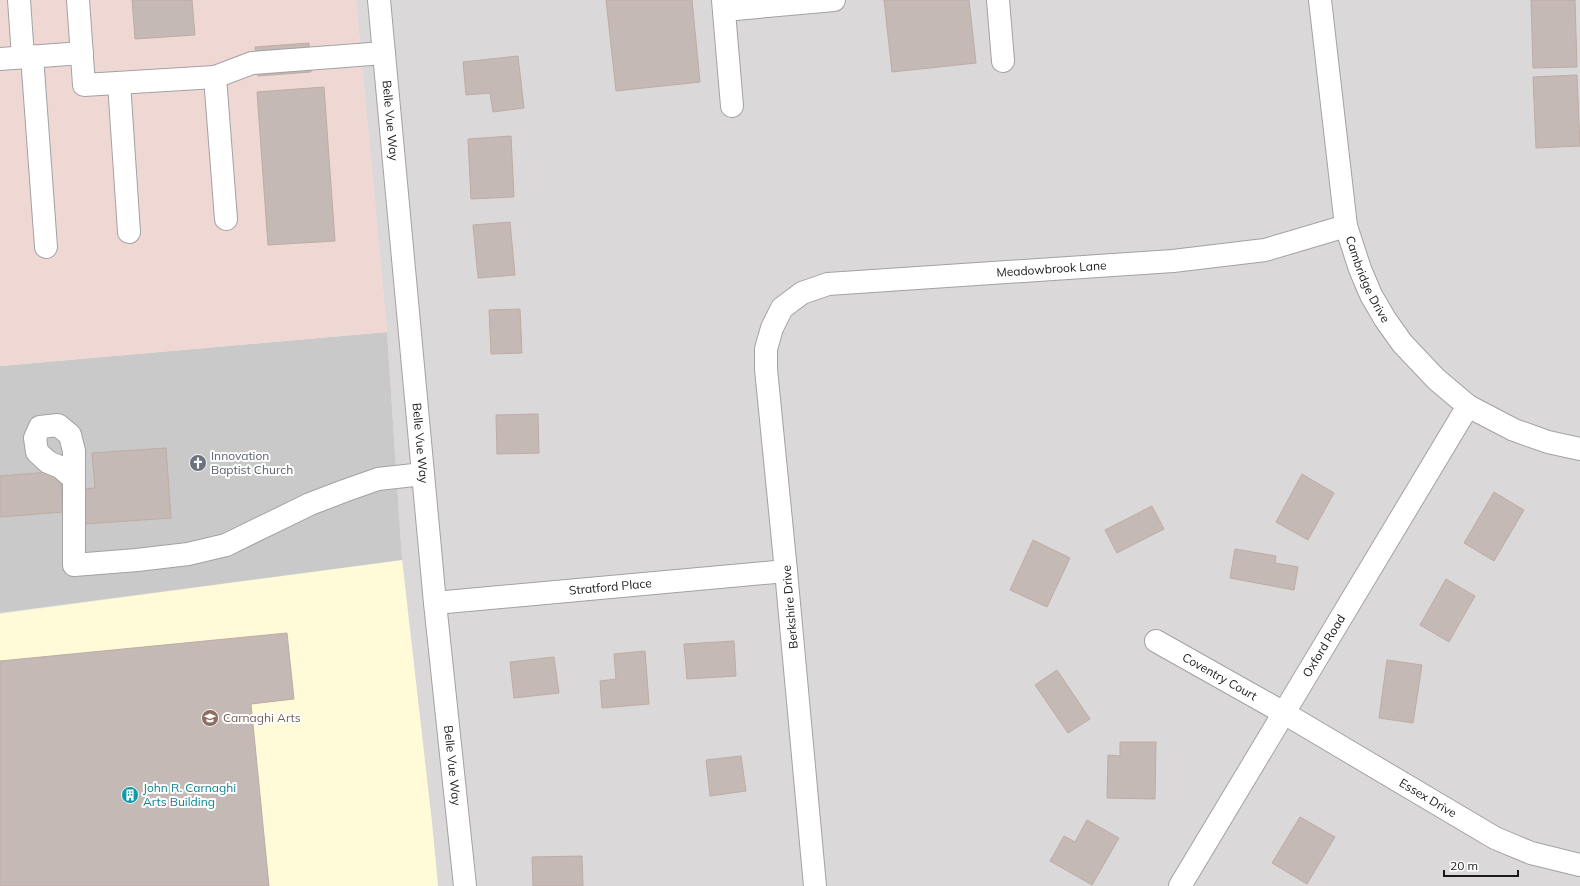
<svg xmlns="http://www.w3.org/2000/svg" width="1580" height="886" font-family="Mulish,sans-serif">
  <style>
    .residential { fill: #dad8d8 }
    .education { fill: #fffad8 }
    .religious { fill: #c9c9c9 }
    .military { fill: #efd8d4 }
    .building { fill: #c4b9b4; stroke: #beaca4 }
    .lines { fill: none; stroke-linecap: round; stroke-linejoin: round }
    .minor-casing { stroke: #a2a2a2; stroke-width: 24 }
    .minor { stroke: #fff; stroke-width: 22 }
    .labels { text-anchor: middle; stroke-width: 4; stroke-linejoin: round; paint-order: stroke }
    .street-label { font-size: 12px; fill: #1b1b1b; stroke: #fff }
    .worship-label { font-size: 12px; fill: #5b616d; stroke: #fff; text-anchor: start }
    .education-label { font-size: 12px; fill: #785e54; stroke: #fff; text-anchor: start }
    .culture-label { font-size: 12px; fill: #0d838f; stroke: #fff; text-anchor: start }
  </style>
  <rect width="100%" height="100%" fill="#ede8e1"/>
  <path class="residential" d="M 356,0 L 1580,0 L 1580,886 L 438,886 L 432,823 L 402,560 L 387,332 Z"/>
  <path class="education" d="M 402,560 L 432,823 L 438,886 L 0,886 L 0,614 Z"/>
  <path class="religious" d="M 387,332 L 402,560 L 0,613 L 0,366 Z"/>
  <path class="military" d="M 0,0 L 356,0 L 387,332 L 0,366 Z"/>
  <path class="building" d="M 132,0 L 192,0 L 195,35 L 135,39 Z
    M 606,0 L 692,0 L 700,82 L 616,91 Z
    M 884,0 L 969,0 L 976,63 L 892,72 Z
    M 1531,0 L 1575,0 L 1577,67 L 1533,68 Z
    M 309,43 L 311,72 L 258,76 L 255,47 Z
    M 518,56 L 524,108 L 493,112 L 490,93 L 466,95 L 463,62 Z
    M 1577,75 L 1580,146 L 1536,148 L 1533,77 Z
    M 324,87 L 335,241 L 268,245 L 257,92 Z
    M 511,136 L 514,197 L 471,199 L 468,139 Z
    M 510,222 L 515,275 L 478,278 L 473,225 Z
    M 520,309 L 522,353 L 491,354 L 489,310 Z
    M 538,414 L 539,453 L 497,454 L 496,415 Z
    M 166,448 L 171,518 L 84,524 L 82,489 L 95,488 L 92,453 Z
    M 60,471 L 63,512 L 0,517 L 0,476 Z
    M 1302,474 L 1334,493 L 1308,540 L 1276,522 Z
    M 1494,492 L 1524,510 L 1494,561 L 1464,543 Z
    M 1152,506 L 1164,529 L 1117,553 L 1105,530 Z
    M 1033,540 L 1070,558 L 1047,607 L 1010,590 Z
    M 1235,549 L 1276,556 L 1275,563 L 1298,567 L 1294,590 L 1230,578 Z
    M 1446,579 L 1475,596 L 1449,642 L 1420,625 Z
    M 287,633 L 294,699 L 251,704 L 269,886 L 0,886 L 0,661 Z
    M 734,641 L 736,676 L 687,679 L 684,644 Z
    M 645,651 L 649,704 L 602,708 L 600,681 L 616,679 L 614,654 Z
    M 554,657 L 559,693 L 514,698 L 510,662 Z
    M 1387,660 L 1422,665 L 1413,723 L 1379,718 Z
    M 1057,670 L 1090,719 L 1068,733 L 1035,685 Z
    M 1120,742 L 1156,742 L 1155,799 L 1107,798 L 1108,755 L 1120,756 Z
    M 741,756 L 746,791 L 710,796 L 706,760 Z
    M 1300,817 L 1335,837 L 1307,884 L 1272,863 Z
    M 1087,820 L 1119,838 L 1092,885 L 1050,861 L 1064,836 L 1075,842 Z
    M 582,856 L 583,886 L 533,886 L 532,857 Z"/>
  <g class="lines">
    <g class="minor-casing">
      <g id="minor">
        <path d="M 19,0 L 23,57"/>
        <path d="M 78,0 L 84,85 L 215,77 L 252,63 L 384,53"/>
        <path id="s1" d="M 379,0 L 435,603 L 465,886"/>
        <path d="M 723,0 L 732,106"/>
        <path d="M 998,0 L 1003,61"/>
        <path id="s2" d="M 1320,0 L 1346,226 L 1360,269 L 1371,295 L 1385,319 L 1402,343 L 1436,379 L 1468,406 L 1514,430 L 1548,442 L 1580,449"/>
        <path d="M 724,10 L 834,0"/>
        <path d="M 32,56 L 46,247"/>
        <path d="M 0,59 L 82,53"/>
        <path d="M 215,77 L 226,219"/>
        <path d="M 119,83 L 129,232"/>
        <path d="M 74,479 L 60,467 L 48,462 L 37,452 L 35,438 L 40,427 L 58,425 L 70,435 L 74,451 L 74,565 L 137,560 L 188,554 L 226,545 L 310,504 L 344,491 L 378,479 L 423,474"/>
        <path id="s3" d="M 435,603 L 786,571"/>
        <path id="s4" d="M 1156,641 L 1284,713 L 1495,838 L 1531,853 L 1580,865"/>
        <path id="s5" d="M 815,886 L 786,571 L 766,369 L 766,349 L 772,328 L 782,308 L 802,293 L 828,284 L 1173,261 L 1265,250 L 1346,226"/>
        <path id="s6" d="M 1180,886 L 1468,406"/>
      </g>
    </g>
    <use href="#minor" class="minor"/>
  </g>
  <defs>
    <g id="church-disc" transform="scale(0.9)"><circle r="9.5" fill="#6b7280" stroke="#fff"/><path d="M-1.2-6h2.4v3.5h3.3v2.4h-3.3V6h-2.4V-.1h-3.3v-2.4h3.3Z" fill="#fff"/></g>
    <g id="university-disc" transform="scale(0.9)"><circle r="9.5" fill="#8d6e63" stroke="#fff"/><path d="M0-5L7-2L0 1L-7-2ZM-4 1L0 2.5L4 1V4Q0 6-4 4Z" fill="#fff"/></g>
    <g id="building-disc" transform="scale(0.9)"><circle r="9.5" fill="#0f9aa8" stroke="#fff"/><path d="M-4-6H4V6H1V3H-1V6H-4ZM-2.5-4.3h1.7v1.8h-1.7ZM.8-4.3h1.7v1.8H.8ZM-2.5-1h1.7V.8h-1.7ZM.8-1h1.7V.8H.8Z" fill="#fff"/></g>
  </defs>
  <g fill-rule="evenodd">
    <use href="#church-disc" x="198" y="463"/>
    <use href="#university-disc" x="210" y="718"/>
    <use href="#building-disc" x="130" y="795"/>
  </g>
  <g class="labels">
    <g class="street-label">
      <text dy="4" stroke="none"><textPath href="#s1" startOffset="121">Belle Vue Way</textPath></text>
      <text dy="4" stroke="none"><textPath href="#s5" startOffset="860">Meadowbrook Lane</textPath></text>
      <text dy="4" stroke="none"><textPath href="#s2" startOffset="285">Cambridge Drive</textPath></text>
      <text dy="4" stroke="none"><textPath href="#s1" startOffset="445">Belle Vue Way</textPath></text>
      <text dy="4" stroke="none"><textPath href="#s3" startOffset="176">Stratford Place</textPath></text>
      <text transform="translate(790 607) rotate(-95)" y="4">Berkshire Drive</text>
      <text dy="4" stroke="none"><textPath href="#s6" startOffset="280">Oxford Road</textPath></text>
      <text dy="4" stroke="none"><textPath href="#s4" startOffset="73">Coventry Court</textPath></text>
      <text dy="4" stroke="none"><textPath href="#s1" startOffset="769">Belle Vue Way</textPath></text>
      <text dy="4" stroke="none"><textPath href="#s4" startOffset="314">Essex Drive</textPath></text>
    </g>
    <g class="worship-label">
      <text x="211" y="460">Innovation<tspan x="211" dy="14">Baptist Church</tspan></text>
    </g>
    <g class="education-label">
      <text x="223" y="722">Carnaghi Arts</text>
    </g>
    <g class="culture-label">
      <text x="143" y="792">John R. Carnaghi<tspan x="143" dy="14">Arts Building</tspan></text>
    </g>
  </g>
  <path d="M1444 870v6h74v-6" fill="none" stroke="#1b1b1b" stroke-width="2"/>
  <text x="1450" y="870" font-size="12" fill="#1b1b1b" stroke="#ffffff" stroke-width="3" paint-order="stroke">20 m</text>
</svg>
